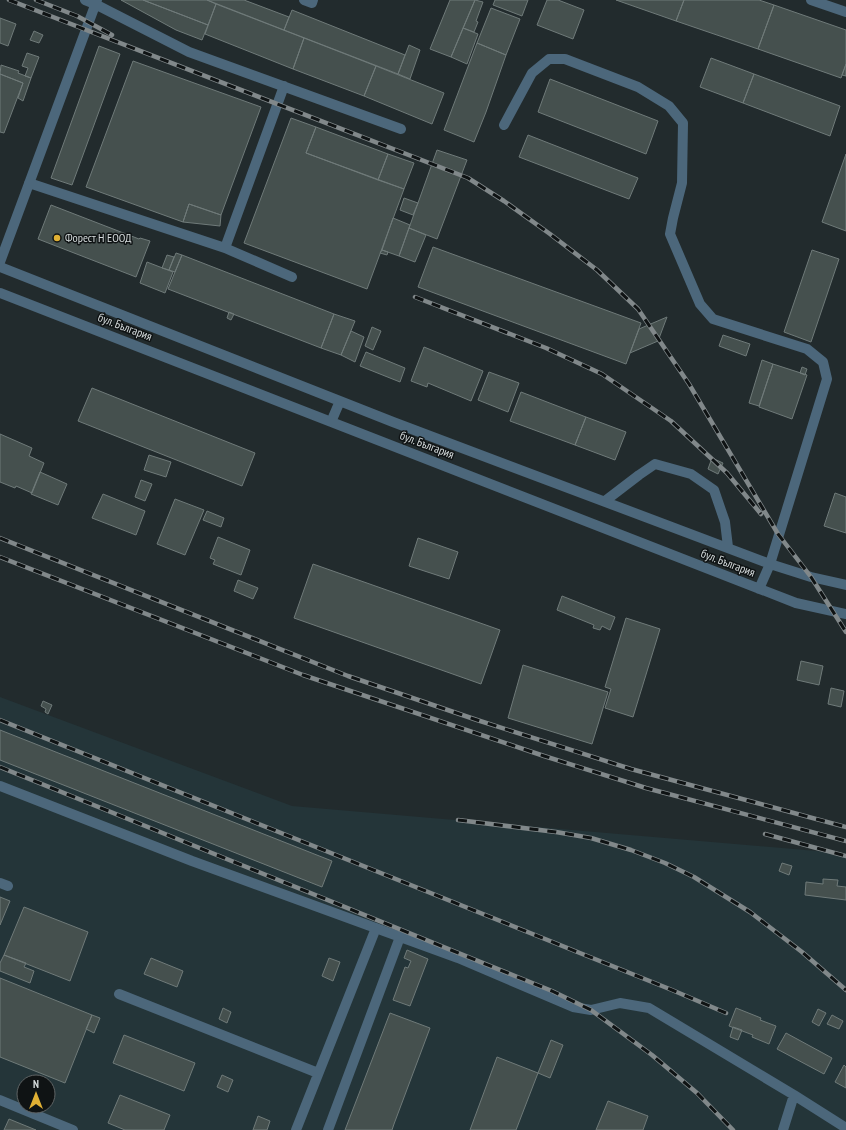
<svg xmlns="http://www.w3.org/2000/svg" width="846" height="1130" font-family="'PT Sans Narrow',sans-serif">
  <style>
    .built { fill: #243539; fill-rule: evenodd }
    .building { fill: #45504e; stroke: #6f7a79 }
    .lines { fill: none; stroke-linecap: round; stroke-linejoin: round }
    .minor { stroke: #4c677b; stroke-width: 10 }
    .rail-casing { stroke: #81888a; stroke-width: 4.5 }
    .rail { stroke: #0f1314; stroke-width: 3; stroke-dasharray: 9; stroke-linecap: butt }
    .poi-dot { fill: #e0b034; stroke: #0f1314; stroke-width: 1.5 }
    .labels { text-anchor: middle; stroke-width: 3; stroke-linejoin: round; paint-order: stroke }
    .poi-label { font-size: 12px; fill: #d5dbdc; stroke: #0f1314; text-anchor: start }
    .street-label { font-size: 12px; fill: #d5dbdc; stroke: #0f1314 }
  </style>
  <rect width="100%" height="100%" fill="#222b2d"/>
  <path class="built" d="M 0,697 L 292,806 L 828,852 L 846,858 L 846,1130 L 0,1130 ZM 24,1082 L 48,1082 L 48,1106 L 24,1106 Z"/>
  <path class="building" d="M 121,0 L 143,0 L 208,25 L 202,40 L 176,30 Z
    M 143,0 L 207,0 L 216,4 L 208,25 Z
    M 207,0 L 244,0 L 289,17 L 284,30 Z
    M 450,0 L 475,0 L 451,57 L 430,49 Z
    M 475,0 L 483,2 L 476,21 L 478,22 L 474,32 L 463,28 Z
    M 495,0 L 528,0 L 522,16 L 493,5 Z
    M 547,0 L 558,0 L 584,10 L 573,39 L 537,25 Z
    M 616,0 L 684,0 L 676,21 Z
    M 684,0 L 759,0 L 774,5 L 758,49 L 676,21 Z
    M 216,4 L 304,38 L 293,69 L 205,34 Z
    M 774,5 L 846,30 L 846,64 L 841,78 L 758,49 Z
    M 491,8 L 520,19 L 506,55 L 477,43 Z
    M 292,10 L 405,55 L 398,74 L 284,30 Z
    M 0,18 L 16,24 L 8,46 L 0,43 Z
    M 463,28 L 478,34 L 467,64 L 451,57 Z
    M 34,31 L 43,35 L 39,43 L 30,40 Z
    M 304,38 L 376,66 L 364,96 L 293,69 Z
    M 477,43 L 506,55 L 486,112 L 474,142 L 444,130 Z
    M 409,45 L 420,50 L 410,79 L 398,74 Z
    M 99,46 L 120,54 L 72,185 L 51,178 Z
    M 27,53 L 39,57 L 31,78 L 25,76 L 28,68 L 22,66 Z
    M 711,58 L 754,74 L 743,103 L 700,87 Z
    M 133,61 L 261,107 L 221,215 L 189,204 L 183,222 L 86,187 Z
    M 846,64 L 846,76 L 842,75 Z
    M 1,65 L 19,71 L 18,73 L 31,78 L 23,101 L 18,98 L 23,83 L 0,74 Z
    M 376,66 L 444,93 L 432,124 L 364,96 Z
    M 0,74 L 23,83 L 4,133 L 0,132 Z
    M 754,74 L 840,106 L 830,136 L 743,103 Z
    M 550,79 L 658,121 L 646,154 L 538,112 Z
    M 291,118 L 316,127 L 306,153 L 404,189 L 367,289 L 244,243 Z
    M 316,127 L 388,154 L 378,180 L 306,153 Z
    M 528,135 L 638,178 L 629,199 L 519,157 Z
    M 437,150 L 467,160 L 437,239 L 409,228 Z
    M 388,154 L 414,163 L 404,189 L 378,180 Z
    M 846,154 L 846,231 L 822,222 Z
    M 404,198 L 418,203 L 413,215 L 400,210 Z
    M 189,204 L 221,215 L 220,226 L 183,222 Z
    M 51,205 L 139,239 L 140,238 L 150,241 L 136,277 L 38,239 Z
    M 393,218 L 410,225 L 399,256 L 382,250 Z
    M 409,228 L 426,235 L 415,262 L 399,256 Z
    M 433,247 L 641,323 L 626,364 L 418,287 Z
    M 382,250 L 388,252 L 387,255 L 380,253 Z
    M 812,250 L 839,259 L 811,342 L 784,332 Z
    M 176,253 L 182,255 L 175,272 L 169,270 Z
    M 167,255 L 174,257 L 169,270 L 162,268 Z
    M 182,255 L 334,314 L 321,348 L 168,289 Z
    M 147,262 L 173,272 L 165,293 L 140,283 Z
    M 229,312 L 234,314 L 231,320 L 227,318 Z
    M 334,314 L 355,321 L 341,355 L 321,348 Z
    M 667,317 L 658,341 L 630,353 L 639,329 Z
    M 372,327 L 381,331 L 373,350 L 365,346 Z
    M 351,331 L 364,337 L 355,362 L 341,355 Z
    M 723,335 L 750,344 L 746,356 L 719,346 Z
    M 424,347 L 483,371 L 471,401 L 428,383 L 427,387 L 411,381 Z
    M 366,352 L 405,368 L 400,382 L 360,366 Z
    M 762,360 L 773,364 L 759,406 L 749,403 Z
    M 773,364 L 807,375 L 792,419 L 759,407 Z
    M 802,367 L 807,369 L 805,375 L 800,373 Z
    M 489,372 L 519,383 L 508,412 L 478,400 Z
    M 92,388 L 255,453 L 242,486 L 78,421 Z
    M 521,392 L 586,417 L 575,445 L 510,421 Z
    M 586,417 L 626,432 L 615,460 L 575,445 Z
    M 0,434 L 32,448 L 29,456 L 44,463 L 32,493 L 16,486 L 15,488 L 0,482 Z
    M 149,455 L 171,462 L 166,477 L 144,470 Z
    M 712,458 L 723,463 L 718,474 L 708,469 Z
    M 40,472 L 67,484 L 58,505 L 31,494 Z
    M 141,480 L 152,484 L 145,501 L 135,497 Z
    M 835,493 L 846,497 L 846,533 L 824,526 Z
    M 103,494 L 145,511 L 136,535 L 92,518 Z
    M 175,499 L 204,510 L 185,555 L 157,544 Z
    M 207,511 L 224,518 L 221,527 L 203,520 Z
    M 218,537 L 250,550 L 241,575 L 213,564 L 215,560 L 210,558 Z
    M 418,538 L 458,552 L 449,579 L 409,566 Z
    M 313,564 L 500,630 L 481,684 L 294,618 Z
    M 238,580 L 258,588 L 253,599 L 234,591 Z
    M 562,596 L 615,617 L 610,630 L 602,626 L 600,630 L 593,628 L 594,625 L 557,610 Z
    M 626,618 L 660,629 L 633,717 L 605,708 L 611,689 L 605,687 Z
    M 801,661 L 823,666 L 819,685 L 797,680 Z
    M 523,665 L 608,692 L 592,744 L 508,718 Z
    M 831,688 L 844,691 L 841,707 L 828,704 Z
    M 43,701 L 52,705 L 48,714 L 45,712 L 46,709 L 41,706 Z
    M 0,730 L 332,861 L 322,887 L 0,760 Z
    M 782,863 L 792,866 L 789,875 L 779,871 Z
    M 823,879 L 838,880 L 837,886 L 846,887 L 846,900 L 805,895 L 806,882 L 823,884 Z
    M 0,897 L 10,901 L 0,925 Z
    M 24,907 L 88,932 L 70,981 L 4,955 Z
    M 407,950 L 428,959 L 410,1006 L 393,1000 L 405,967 L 408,968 L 411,961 L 404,958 Z
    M 4,955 L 26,963 L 24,967 L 34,971 L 30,983 L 0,971 L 0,963 Z
    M 151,958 L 183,971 L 177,987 L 144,974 Z
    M 329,958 L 340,962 L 333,981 L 322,976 Z
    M 0,978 L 92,1015 L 65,1083 L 0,1057 Z
    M 223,1008 L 231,1012 L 227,1023 L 219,1019 Z
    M 736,1008 L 761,1018 L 760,1020 L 776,1026 L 769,1044 L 752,1037 L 753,1035 L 729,1026 Z
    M 818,1009 L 826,1013 L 819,1026 L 812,1022 Z
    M 390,1013 L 430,1028 L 394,1124 L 392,1130 L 345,1130 Z
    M 92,1015 L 100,1018 L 94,1033 L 86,1029 Z
    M 832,1015 L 843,1021 L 839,1029 L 827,1024 Z
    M 733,1027 L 742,1030 L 738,1040 L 730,1037 Z
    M 786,1033 L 832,1058 L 824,1074 L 777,1049 Z
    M 124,1035 L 195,1063 L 184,1091 L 113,1063 Z
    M 551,1040 L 563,1045 L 550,1078 L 538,1073 Z
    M 497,1057 L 538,1073 L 516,1130 L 470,1130 Z
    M 844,1065 L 846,1067 L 846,1088 L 835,1082 Z
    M 222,1075 L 233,1080 L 228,1092 L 217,1087 Z
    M 120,1095 L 170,1115 L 164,1130 L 125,1130 L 108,1123 Z
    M 608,1101 L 648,1116 L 643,1130 L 596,1130 Z
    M 258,1116 L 270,1121 L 267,1130 L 253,1130 Z
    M 9,1119 L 36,1130 L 4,1130 Z"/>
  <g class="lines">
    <path class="minor" d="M 85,0 L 95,4 L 189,52 L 401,129
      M 304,0 L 312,3 L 313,0
      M 811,0 L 846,12
      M 504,125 L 532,73 L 549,59 L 565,59 L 638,87 L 669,106 L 683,123 L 682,183 L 673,218 L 670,234 L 700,304 L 713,319 L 807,349 L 823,362 L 827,379 L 770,564 L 759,589
      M 29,183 L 225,248 L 292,277
      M 225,248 L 284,86
      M 0,262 L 97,0
      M 0,267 L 393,422 L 770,564 L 811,577 L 846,585
      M 0,293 L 796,603 L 846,614
      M 331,422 L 340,401
      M 605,501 L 639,475 L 655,464 L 691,474 L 714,490 L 725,522 L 728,547
      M 0,786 L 192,861 L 458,958 L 573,1007 L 591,1010 L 620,1003 L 649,1008 L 794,1095 L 846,1128
      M 0,883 L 8,886
      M 119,994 L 318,1073
      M 0,1100 L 73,1130
      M 296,1130 L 376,928
      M 328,1130 L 400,937
      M 783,1130 L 794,1095"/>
    <g class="rail-casing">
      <path id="rail" d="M 9,0 L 468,178 L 504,201 L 550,234 L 597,270 L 638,309 L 689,384 L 778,534 L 811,577 L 846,632
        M 36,0 L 77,16 L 112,35
        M 415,297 L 546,348 L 602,374 L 671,421 L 727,473 L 761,514
        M 0,538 L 348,676 L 477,720 L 631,769 L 846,827
        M 0,557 L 303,675 L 544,756 L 646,788 L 846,841
        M 0,720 L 672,990 L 726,1013
        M 0,767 L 552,991 L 591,1010 L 652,1055 L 697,1093 L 733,1130
        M 458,820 L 556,832 L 591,838 L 631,850 L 665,863 L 694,877 L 750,912 L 802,952 L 846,990
        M 765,834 L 846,856"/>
    </g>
    <use href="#rail" class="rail"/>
  </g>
  <circle class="poi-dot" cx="57" cy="238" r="4"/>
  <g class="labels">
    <g class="poi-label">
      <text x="65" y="242">Форест Н ЕООД</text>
    </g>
    <g class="street-label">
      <text transform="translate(125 327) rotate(21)" y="4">бул. България</text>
      <text transform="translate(427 445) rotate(21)" y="4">бул. България</text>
      <text transform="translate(728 563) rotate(21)" y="4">бул. България</text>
    </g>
  </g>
  <g transform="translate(36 1094)"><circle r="19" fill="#0f1314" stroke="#5e6364"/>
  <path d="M0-3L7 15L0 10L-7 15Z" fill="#e0b034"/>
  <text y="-6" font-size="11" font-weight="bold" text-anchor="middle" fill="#d5dbdc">N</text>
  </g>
</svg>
